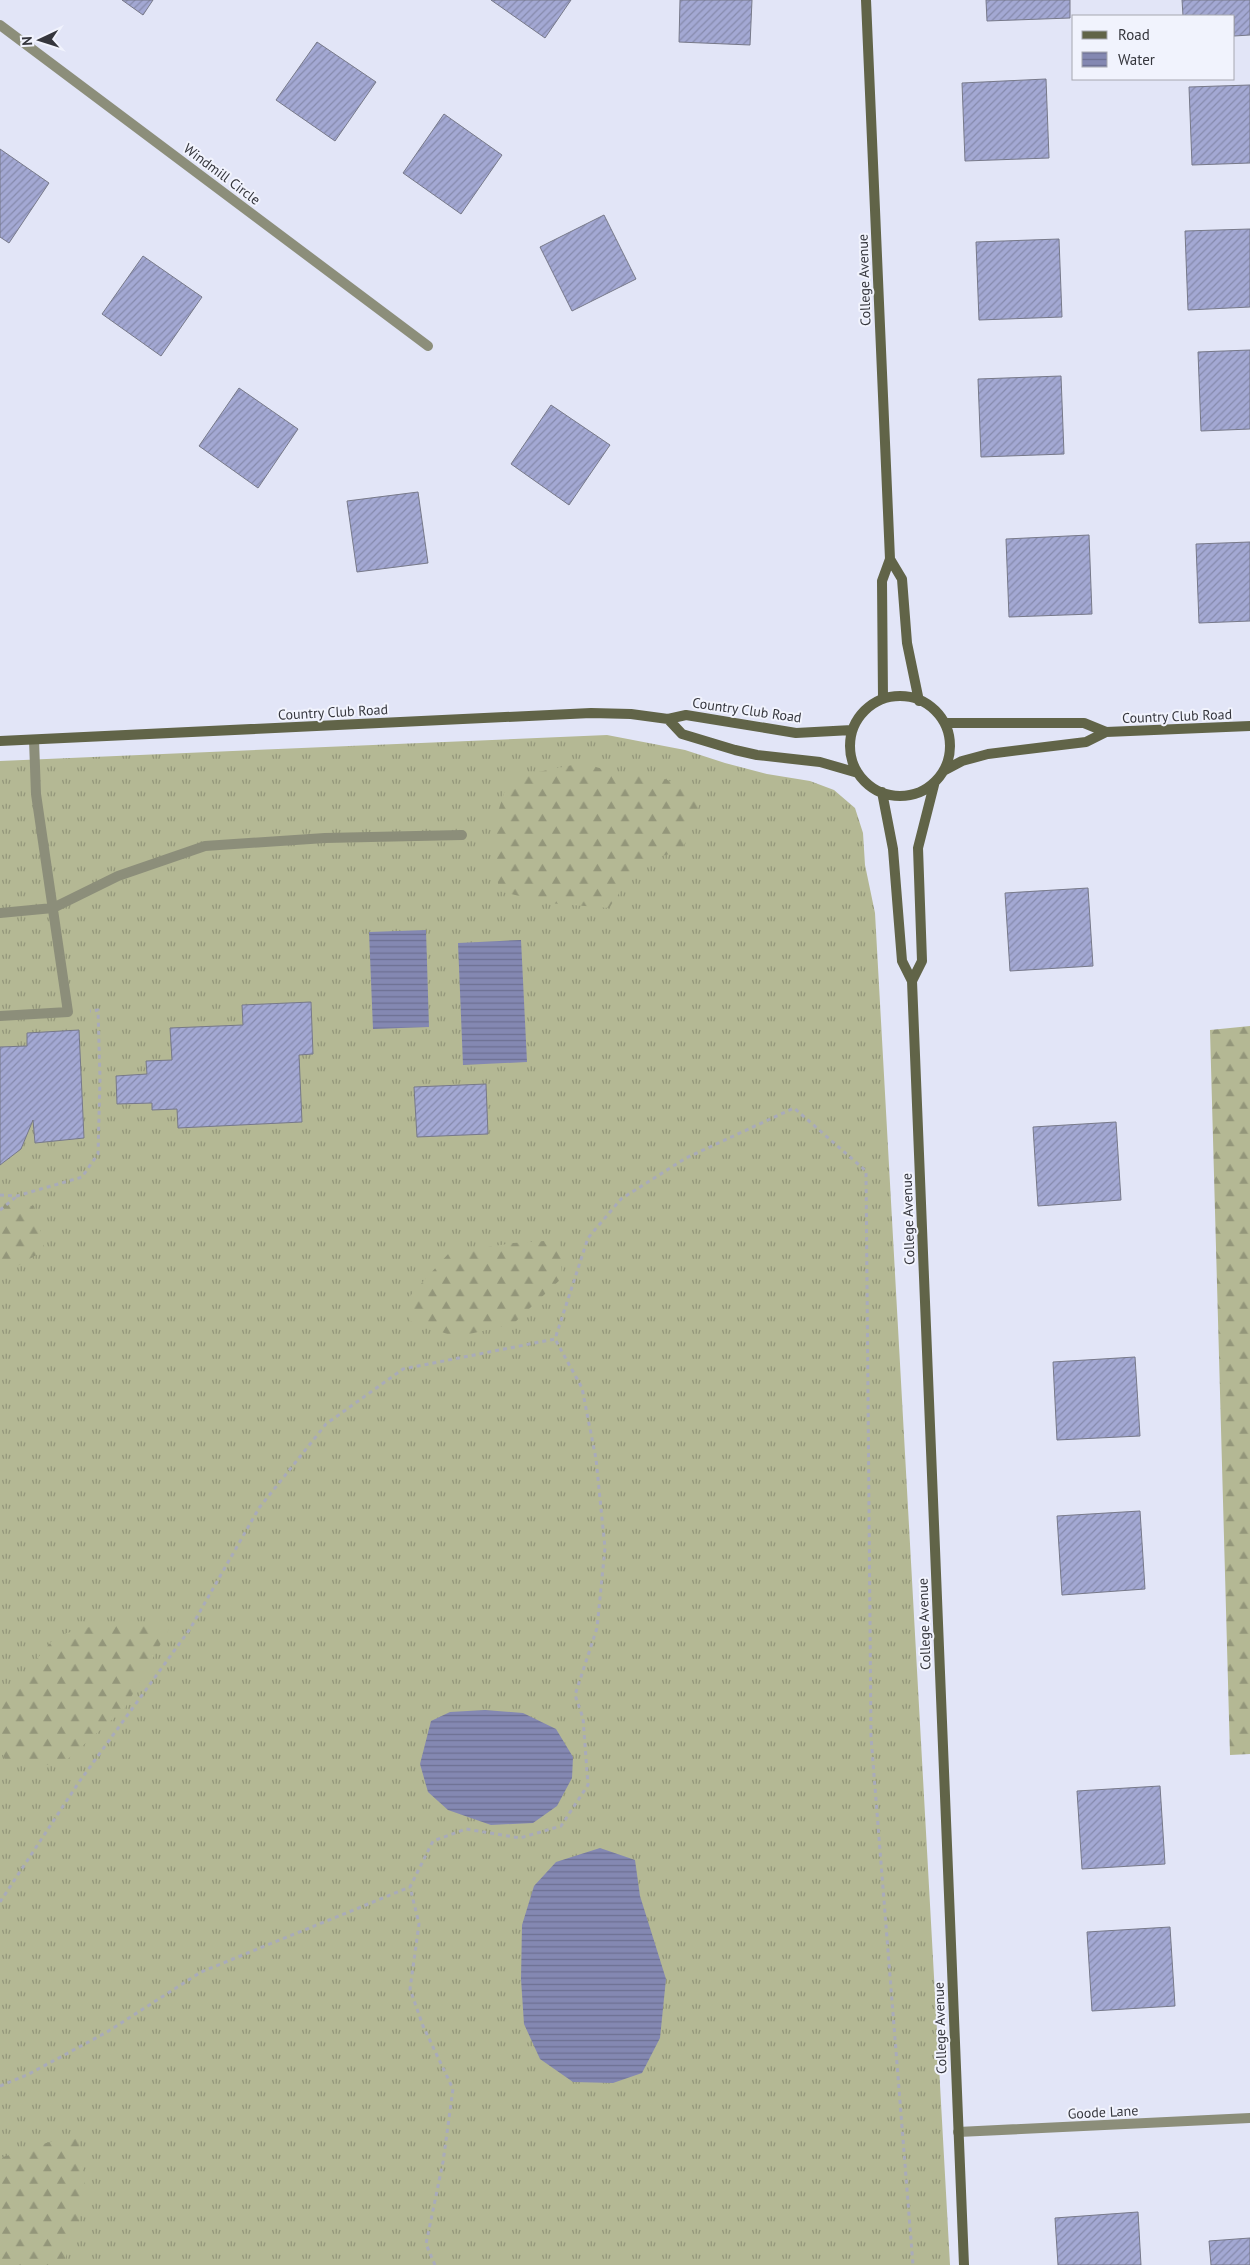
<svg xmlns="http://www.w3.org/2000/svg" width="1250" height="2265" font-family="'PT Sans',sans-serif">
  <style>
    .grass { fill: url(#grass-tufts) }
    .forest { fill: url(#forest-firs) }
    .water { fill: url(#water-rules) }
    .building { fill: url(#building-hatch); stroke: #777989 }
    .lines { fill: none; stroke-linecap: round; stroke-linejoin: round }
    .path { stroke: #a9abba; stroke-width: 3; stroke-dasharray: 4 4; stroke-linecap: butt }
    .lane { stroke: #8c8e7a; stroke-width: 10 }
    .street { stroke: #8c8e7a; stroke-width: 10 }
    .secondary { stroke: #616448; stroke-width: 10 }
    .labels { text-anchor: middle; stroke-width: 4; stroke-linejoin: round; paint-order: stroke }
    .street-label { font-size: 14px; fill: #35363d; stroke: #f1f3fd }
  </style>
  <defs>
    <pattern id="grass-tufts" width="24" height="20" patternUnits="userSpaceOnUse" patternTransform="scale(1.25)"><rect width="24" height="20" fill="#b4b894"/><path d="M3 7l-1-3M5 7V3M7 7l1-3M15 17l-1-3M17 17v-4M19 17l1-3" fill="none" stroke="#93967a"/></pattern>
    <pattern id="forest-firs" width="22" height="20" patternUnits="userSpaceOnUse" patternTransform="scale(1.25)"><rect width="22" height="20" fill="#b4b894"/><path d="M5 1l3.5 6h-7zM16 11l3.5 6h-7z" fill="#93967a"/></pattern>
    <pattern id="water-rules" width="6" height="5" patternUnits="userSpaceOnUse" patternTransform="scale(1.25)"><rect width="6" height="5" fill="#8488b2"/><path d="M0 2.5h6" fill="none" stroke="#6d7092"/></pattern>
    <pattern id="building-hatch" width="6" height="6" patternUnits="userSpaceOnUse" patternTransform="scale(1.25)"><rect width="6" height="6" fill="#a3a8d3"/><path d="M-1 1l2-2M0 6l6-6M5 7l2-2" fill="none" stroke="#868aac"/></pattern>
  </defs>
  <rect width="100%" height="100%" fill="#e2e5f7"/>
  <path class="grass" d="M 607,735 L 685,750 L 725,763 L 767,774 L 810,781 L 834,790 L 855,808 L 863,833 L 865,865 L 875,913 L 950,2265 L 0,2265 L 0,761 Z"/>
  <path class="forest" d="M 582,763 L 620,774 L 665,779 L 703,795 L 682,851 L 641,861 L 609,908 L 548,903 L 499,891 L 491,833 L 509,778 Z
    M 1250,1026 L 1250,1754 L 1230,1755 L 1210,1030 Z
    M 0,1203 L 34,1206 L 45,1250 L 0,1276 Z
    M 560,1240 L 562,1278 L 513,1324 L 456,1337 L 410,1321 L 410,1296 L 449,1253 L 513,1243 Z
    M 108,1622 L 169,1629 L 125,1708 L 60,1766 L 5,1760 L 0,1746 L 0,1703 L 56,1636 Z
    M 77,2133 L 87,2196 L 63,2265 L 0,2265 L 0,2158 Z"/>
  <path class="water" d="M 426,930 L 429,1027 L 373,1029 L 369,932 Z
    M 521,940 L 527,1062 L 463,1065 L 458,943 Z
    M 485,1710 L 523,1713 L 556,1729 L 573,1757 L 572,1778 L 557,1806 L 533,1823 L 491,1825 L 448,1810 L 428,1792 L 420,1764 L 431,1721 L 450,1712 Z
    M 600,1848 L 635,1860 L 640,1896 L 666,1979 L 660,2038 L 642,2073 L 613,2083 L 573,2082 L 540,2059 L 524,2024 L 521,1979 L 522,1925 L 534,1886 L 556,1862 Z"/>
  <path class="building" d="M 122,0 L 153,0 L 143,15 Z
    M 491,0 L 571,0 L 545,38 Z
    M 680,0 L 752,0 L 750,45 L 679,42 Z
    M 986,0 L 1070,0 L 1070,18 L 987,21 Z
    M 1182,0 L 1250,0 L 1250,35 L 1234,36 L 1234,16 L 1183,16 Z
    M 317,42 L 376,82 L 335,141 L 276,100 Z
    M 1046,79 L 1049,158 L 965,161 L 962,83 Z
    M 1250,85 L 1250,163 L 1192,165 L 1189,87 Z
    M 444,114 L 502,155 L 461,214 L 403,173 Z
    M 0,149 L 49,183 L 9,243 L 0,237 Z
    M 604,215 L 636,279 L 572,311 L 540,247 Z
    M 1250,229 L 1250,307 L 1188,310 L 1185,231 Z
    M 1059,239 L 1062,317 L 979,320 L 976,242 Z
    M 143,256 L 202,297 L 161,356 L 102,314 Z
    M 1250,350 L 1250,429 L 1201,431 L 1198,352 Z
    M 1061,376 L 1064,454 L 981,457 L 978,379 Z
    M 239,388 L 298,429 L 258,488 L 199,446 Z
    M 551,405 L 610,445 L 569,505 L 511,464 Z
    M 418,492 L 428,563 L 357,572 L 347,501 Z
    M 1089,535 L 1092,614 L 1009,617 L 1006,539 Z
    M 1250,542 L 1250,621 L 1199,623 L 1196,544 Z
    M 1088,888 L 1093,966 L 1010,971 L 1005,893 Z
    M 311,1002 L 313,1054 L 299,1055 L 302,1122 L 178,1128 L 177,1109 L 152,1110 L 152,1103 L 117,1104 L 116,1076 L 147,1074 L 146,1061 L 172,1060 L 170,1028 L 243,1025 L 242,1005 Z
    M 79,1030 L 84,1138 L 35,1143 L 33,1120 L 21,1149 L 0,1165 L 0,1047 L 27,1046 L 27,1033 Z
    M 486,1084 L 488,1134 L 417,1137 L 414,1087 Z
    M 1116,1122 L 1121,1200 L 1038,1206 L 1033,1127 Z
    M 1135,1357 L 1140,1436 L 1057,1440 L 1053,1362 Z
    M 1140,1511 L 1145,1589 L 1062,1595 L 1057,1516 Z
    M 1160,1786 L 1165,1864 L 1082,1869 L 1077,1791 Z
    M 1170,1927 L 1175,2006 L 1092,2011 L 1087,1932 Z
    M 1138,2212 L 1141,2265 L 1058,2265 L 1055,2218 Z
    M 1250,2238 L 1250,2265 L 1211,2265 L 1209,2241 Z"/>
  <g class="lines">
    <path class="path" d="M 0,1195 L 17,1196 L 82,1177 L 98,1154 L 100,1079 L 98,1010 L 90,1011
      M 0,1210 L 16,1197
      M 0,1902 L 79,1782 L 190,1629 L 259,1508 L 326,1424 L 403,1369 L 555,1339 L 588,1238 L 621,1199 L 686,1158 L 794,1108 L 866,1171 L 871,1737 L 913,2265
      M 0,2086 L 27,2075 L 107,2032 L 201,1972 L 410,1887
      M 435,2265 L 426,2244 L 443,2162 L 453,2089 L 423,2026 L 410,1989 L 419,1924 L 410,1887 L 433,1841 L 466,1829 L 520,1838 L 561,1826 L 588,1785 L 583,1718 L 575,1695 L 597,1628 L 605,1548 L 596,1459 L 582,1388 L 555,1339"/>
    <path class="lane" d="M 0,913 L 53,908 L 118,876 L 205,846 L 325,838 L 462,835
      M 0,1016 L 68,1012 L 36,794 L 34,740"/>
    <path class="street" d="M 0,25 L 428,346
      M 958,2132 L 1250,2118"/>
    <path class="secondary" d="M 866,0 L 890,559 L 882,581 L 883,699
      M 890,559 L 902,579 L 907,643 L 919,701
      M850 746a50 50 0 1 1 100 0a50 50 0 1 1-100 0Z
      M 668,719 L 682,734 L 735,750 L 757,755 L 820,762 L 858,773
      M 945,723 L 1084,723 L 1106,732
      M 0,741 L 591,713 L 631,714 L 668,719 L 686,715 L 796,733 L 852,730
      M 945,770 L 962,761 L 988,754 L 1086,742 L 1106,732 L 1250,726
      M 882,792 L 893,849 L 902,961 L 912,981 L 964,2265
      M 912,981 L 922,961 L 918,848 L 934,785"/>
  </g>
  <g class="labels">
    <g class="street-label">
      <text transform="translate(222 174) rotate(37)" y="5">Windmill Circle</text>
      <text transform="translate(864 280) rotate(-92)" y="5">College Avenue</text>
      <text transform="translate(747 710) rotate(8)" y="5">Country Club Road</text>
      <text transform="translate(333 712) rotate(-3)" y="5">Country Club Road</text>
      <text transform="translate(1177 716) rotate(-2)" y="5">Country Club Road</text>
      <text transform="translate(908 1219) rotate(-92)" y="5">College Avenue</text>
      <text transform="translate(924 1624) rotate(-92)" y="5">College Avenue</text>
      <text transform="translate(940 2028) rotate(-92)" y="5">College Avenue</text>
      <text transform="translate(1103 2112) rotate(-3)" y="5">Goode Lane</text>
    </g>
  </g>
  <rect x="1072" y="15" width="162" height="65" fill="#f1f3fd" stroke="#a6a7b0"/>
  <rect x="1082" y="31" width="25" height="8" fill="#616448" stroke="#a6a7b0"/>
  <text x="1118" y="40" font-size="15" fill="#35363d">Road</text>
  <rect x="1082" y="52" width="25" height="15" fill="url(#water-rules)" stroke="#a6a7b0"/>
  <text x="1118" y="65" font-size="15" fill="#35363d">Water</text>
  <g transform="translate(40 40) rotate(266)" stroke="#f1f3fd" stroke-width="4" paint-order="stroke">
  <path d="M0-4L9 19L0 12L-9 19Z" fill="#35363d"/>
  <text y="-8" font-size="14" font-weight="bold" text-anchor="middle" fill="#35363d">N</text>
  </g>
</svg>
